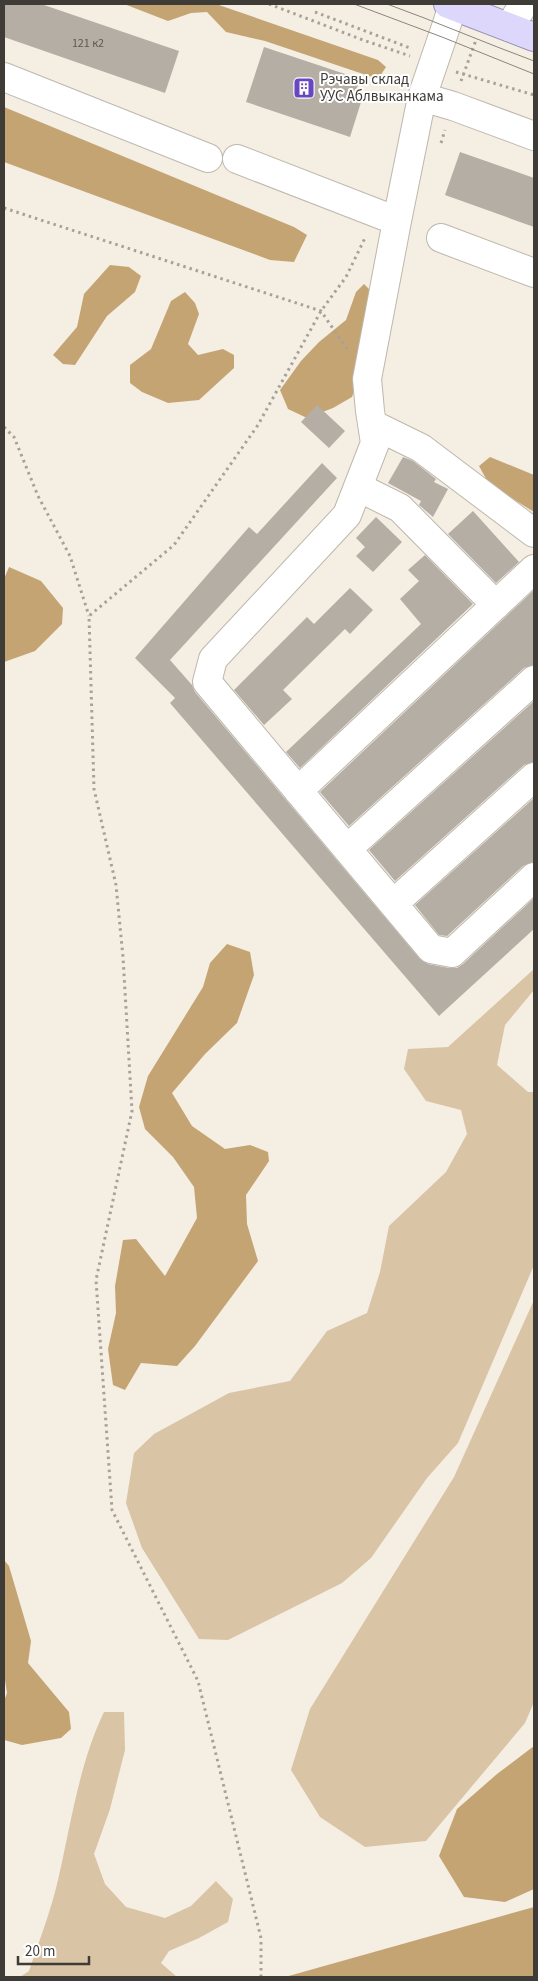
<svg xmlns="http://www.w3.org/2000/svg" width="538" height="1981" font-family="'Source Sans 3',sans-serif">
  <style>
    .green { fill: #d9c4a5 }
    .forest { fill: #c4a473 }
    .building { fill: #b5aea4 }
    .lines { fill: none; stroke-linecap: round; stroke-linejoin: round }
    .minor-casing { stroke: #beb7ad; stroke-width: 30 }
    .major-casing { stroke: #9790b5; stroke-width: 30 }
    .path { stroke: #a7a199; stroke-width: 3; stroke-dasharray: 2.5 4; stroke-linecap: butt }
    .minor { stroke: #fff; stroke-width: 28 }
    .major { stroke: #ddd8fb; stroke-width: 28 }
    .tram { stroke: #8a857e; stroke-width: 1 }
    .labels { text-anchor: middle; stroke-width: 4; stroke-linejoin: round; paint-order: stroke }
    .number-label { font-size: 12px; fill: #5c5853 }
    .poi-label { font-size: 15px; fill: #3f3c38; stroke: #fff; text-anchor: start }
  </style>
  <rect width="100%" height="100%" fill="#f5eee3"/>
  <path class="green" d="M 534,969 L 534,990 L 505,1025 L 497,1065 L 528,1092 L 534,1092 L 534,1265 L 458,1443 L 427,1478 L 371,1558 L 342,1583 L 228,1640 L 199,1639 L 142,1548 L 126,1503 L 134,1453 L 154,1434 L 229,1393 L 290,1381 L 327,1331 L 367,1313 L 380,1272 L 389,1226 L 446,1172 L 467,1134 L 461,1110 L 426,1101 L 404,1069 L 408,1049 L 448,1047 Z
    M 534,1300 L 534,1702 L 525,1723 L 426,1841 L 365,1847 L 320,1817 L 291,1770 L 310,1709 L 454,1477 Z
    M 104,1712 L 124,1712 L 125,1750 L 110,1809 L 94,1854 L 105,1884 L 126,1907 L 165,1918 L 191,1906 L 216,1881 L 233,1899 L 228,1922 L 199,1938 L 169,1951 L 161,1963 L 177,1977 L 20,1977 L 29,1971 C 39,1941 51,1911 58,1880 C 71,1824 79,1764 104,1712 Z"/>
  <path class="forest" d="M 124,4 L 216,4 L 378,60 L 386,67 L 378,79 L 265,41 L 226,32 L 207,12 L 191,13 L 168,21 Z
    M 4,107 L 294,227 L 307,235 L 294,262 L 270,260 L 4,162 Z
    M 110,265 L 129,267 L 141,276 L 135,292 L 107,316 L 75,365 L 63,364 L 53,355 L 77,327 L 84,294 Z
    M 364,284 L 371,291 L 366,354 L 352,397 L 333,408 L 307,418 L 288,409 L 280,390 L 301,361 L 319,342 L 346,320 L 356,292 Z
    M 185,292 L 195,303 L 199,314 L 188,344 L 198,355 L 223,349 L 234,355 L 234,368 L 199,400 L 168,403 L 142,392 L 130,383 L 130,365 L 151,349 L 171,301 Z
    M 490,457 L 534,475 L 534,512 L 489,484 L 479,466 Z
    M 9,567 L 41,581 L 63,608 L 62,624 L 35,651 L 4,662 L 4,579 Z
    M 227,944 L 250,952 L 254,975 L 237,1023 L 205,1054 L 172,1093 L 192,1126 L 225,1149 L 250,1145 L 268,1152 L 269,1161 L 246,1195 L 247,1224 L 258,1261 L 195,1346 L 177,1366 L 141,1363 L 125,1390 L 113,1385 L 108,1349 L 116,1313 L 115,1286 L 123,1240 L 136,1239 L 165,1276 L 197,1218 L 194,1187 L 173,1157 L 145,1129 L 139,1107 L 148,1076 L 203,987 L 210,963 Z
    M 4,1560 L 9,1566 L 31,1641 L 28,1663 L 69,1712 L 71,1729 L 61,1738 L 22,1745 L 4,1740 L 4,1701 L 7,1693 L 4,1674 Z
    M 534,1746 L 534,1889 L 505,1902 L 464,1897 L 439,1856 L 457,1809 L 497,1774 Z
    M 534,1907 L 534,1977 L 285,1977 Z"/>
  <path class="building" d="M 4,4 L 41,4 L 179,51 L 165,93 L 4,37 Z
    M 264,47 L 360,79 L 354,96 L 362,99 L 350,137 L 246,102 Z
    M 460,152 L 534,178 L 534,227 L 445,195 Z
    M 317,405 L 345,431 L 329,448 L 301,422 Z
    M 403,457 L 413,461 L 436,479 L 434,482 L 448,489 L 433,517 L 419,505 L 421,501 L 388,483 Z
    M 322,463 L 337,478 L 170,660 L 192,685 L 195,692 L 420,959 L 428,964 L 449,968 L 457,968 L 463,964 L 534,898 L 534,929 L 439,1016 L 170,703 L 175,698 L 135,658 L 249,527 L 257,534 Z
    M 473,511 L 519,562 L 496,583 L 448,534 Z
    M 376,517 L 402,542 L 373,572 L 356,556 L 365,547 L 356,538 Z
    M 425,555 L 473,604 L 300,768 L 286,752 L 421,624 L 400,599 L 419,581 L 408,570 Z
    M 350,588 L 373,610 L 350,634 L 345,629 L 283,690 L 292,699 L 264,725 L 234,690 L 307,617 L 314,624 Z
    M 534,590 L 534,665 L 524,668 L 349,826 L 320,792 Z
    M 534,701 L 534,762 L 524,765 L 395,881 L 369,850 Z
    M 534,798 L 534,862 L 523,866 L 447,936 L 439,935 L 415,905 Z"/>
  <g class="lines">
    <g class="minor-casing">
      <path id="minor" d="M 453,6 L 422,97 L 397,221 L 367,379 L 370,411 L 375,443 L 347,515 L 213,659 L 207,682 L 431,949 L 452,953 L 534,877
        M 509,27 L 524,4
        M 4,77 L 208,158
        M 422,97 L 453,106 L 534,136
        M 237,159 L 397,221
        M 441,238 L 534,273
        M 372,424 L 421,448 L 534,533
        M 358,487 L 400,508 L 496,605
        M 298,791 L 534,569
        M 347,849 L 534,680
        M 393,904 L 534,777"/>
    </g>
    <g class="major-casing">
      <path id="major" d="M 448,4 L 534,37"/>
    </g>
    <path class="path" d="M 269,4 L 363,40 L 410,56
      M 315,12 L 410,48
      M 456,72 L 534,95
      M 461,81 L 476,40
      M 441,143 L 445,130
      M 4,208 L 321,311 L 347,349
      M 4,427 L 14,437 L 38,496 L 70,556 L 89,616
      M 261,1977 L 261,1938 L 198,1681 L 112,1510 L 96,1280 L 132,1111 L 123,957 L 116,885 L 94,789 L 89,616 L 174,545 L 258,425 L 321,311 L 346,277 L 366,236"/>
    <use href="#minor" class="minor"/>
    <use href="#major" class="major"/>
    <path class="tram" d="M 354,4 L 442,37 L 534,74
      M 387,4 C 437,22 485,43 534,61"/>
  </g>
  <defs>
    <g id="building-square" transform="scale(1.125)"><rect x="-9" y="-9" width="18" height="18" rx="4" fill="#6947c0" stroke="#fff"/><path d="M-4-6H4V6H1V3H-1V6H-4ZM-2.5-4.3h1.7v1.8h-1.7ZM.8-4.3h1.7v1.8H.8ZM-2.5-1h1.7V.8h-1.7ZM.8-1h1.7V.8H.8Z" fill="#fff"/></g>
  </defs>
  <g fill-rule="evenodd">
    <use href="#building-square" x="304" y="88"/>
  </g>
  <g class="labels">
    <g class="number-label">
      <text x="88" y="47">121 к2</text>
    </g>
    <g class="poi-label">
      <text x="320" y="84">Рэчавы склад<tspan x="320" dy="17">УУС Аблвыканкама</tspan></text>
    </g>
  </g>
  <rect width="538" height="1981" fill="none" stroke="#3f3c38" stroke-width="10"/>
  <path d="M18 1956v8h71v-8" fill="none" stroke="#3f3c38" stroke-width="2.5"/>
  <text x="25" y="1956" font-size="15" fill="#3f3c38" stroke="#ffffff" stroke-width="4" paint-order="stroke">20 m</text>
</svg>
